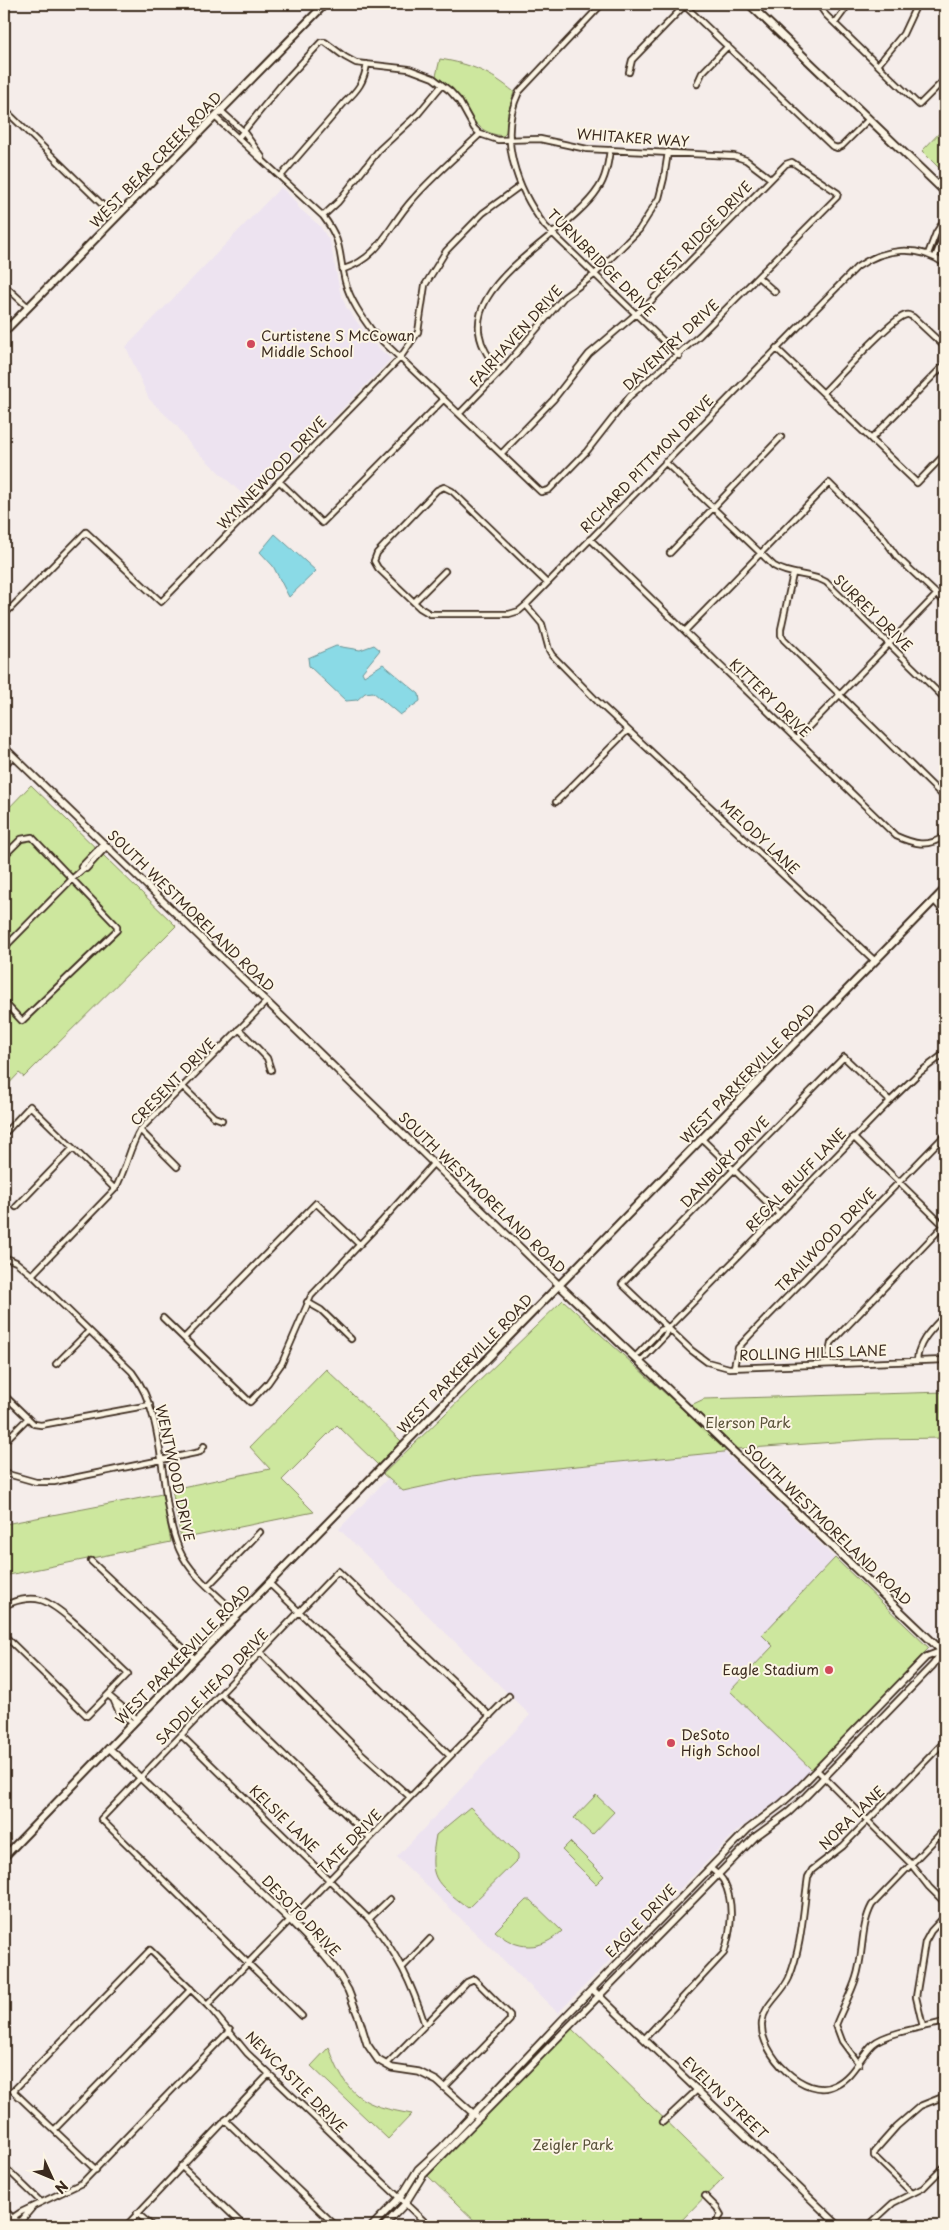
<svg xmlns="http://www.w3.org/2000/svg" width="949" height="2230" font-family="'Playpen Sans',sans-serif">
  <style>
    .built { fill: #ede3f0 }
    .green { fill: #cde79e; stroke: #84885e }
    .water { fill: #8adae6; stroke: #6a9496 }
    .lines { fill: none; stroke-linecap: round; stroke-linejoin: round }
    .minor-casing { stroke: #3b2a1e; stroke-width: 8 }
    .tertiary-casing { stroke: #3b2a1e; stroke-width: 9 }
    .secondary-casing { stroke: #3b2a1e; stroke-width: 10 }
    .minor { stroke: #fcf5e5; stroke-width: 4.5 }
    .tertiary { stroke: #fcf5e5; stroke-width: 5.5 }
    .secondary { stroke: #fcf5e5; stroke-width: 6 }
    .poi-dot { fill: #d1495b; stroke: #fcf5e5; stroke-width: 2 }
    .labels { text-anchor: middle; stroke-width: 4; stroke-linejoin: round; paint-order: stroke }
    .street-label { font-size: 14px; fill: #3b2a1e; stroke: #fcf5e5 }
    .poi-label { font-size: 14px; fill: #3b2a1e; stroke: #fcf5e5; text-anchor: start }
    .park-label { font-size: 14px; fill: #585038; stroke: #fcf5e5 }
  </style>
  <rect width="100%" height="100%" fill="#f5edea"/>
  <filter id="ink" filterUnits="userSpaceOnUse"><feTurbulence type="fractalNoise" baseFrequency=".02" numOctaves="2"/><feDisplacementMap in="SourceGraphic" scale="10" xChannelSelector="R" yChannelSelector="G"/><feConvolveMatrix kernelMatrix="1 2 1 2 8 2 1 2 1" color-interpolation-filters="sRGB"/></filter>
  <g filter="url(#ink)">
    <path class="built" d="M 281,187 L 294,200 L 299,208 L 320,226 L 330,242 L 340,291 L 346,307 L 372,342 L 391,359 L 251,502 L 192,447 L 177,426 L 149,399 L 126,347 Z
      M 724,1452 L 929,1648 L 810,1772 L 783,1797 L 738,1830 L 558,2013 L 397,1857 L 530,1715 L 339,1529 L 388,1478 L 403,1491 L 472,1476 Z"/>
    <path class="green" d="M 440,59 C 471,64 490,72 514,92 L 508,113 L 506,133 L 503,136 C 472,132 473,114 457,94 C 451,87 443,81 436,76 Z
      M 945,127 L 945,174 L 922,151 Z
      M 31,785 L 176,926 L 24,1077 L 19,1073 L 4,1089 L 4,813 Z
      M 563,1300 L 727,1450 L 724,1452 L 472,1476 L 403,1491 L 383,1474 Z
      M 326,1369 L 401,1441 L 378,1465 L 337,1425 L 282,1480 L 314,1512 L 181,1539 L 172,1489 L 270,1469 L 250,1447 Z
      M 945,1392 L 945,1438 L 877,1439 L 737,1449 L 691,1405 L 704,1399 Z
      M 162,1494 L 171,1542 L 4,1576 L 4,1525 L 5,1524 Z
      M 835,1558 L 929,1648 L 812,1770 L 730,1691 L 773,1646 L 762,1635 Z
      M 596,1795 L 614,1812 L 592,1835 L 574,1818 Z
      M 470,1807 L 518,1854 L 518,1859 L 468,1908 C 434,1881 428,1879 436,1835 Z
      M 570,1842 L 604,1876 L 596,1884 L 562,1850 Z
      M 526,1900 L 530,1900 L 562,1931 C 541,1951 517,1951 495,1931 Z
      M 571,2028 L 724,2177 L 676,2226 L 480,2226 L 428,2176 Z
      M 329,2047 C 347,2098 362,2105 412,2114 L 388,2139 L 311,2066 Z"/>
    <path class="water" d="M 275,534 L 316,571 L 289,597 L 273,566 L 260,552 Z
      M 374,645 L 380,650 L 362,672 L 364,676 L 383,664 L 419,694 L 420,701 L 400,715 L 373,692 L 365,693 L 357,700 L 346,701 L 309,666 L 308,658 L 336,646 L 360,650 Z"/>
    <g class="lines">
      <g class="minor-casing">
        <path id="minor" d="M 602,4 L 519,92 C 497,137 517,189 545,226 L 679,356
          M 683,4 L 832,146 L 837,148 L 842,146 L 869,119
          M 818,4 L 826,15 L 919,105 L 945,79
          M 835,23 L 849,4
          M 878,65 L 903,34 L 917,4
          M 629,72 L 632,60 L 685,5
          M 697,84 L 702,73 L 728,46
          M 4,109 L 116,218
          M 221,111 L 244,132 L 262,157
          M 215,117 L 323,216 C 343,243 338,251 345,281 C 350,300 362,317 373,332 L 541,492 L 549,490 L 587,451 L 630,396 L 700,335 L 837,197 L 838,193 L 792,162 L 786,164 L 650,302 L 589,354 L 553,400 L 501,454
          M 238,138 L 282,84 L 321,42 L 325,42 L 345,57 L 356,63 L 409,69 L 433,78 L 450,91 L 459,101 L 474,128 L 480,134 L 498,140 L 540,139 L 587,149 L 734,156 L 746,160 L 771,179
          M 281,176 L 345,102 C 358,90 364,82 367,64
          M 323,216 L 338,202 L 379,150 L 418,114 L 442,85
          M 928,254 L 936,233 L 945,219
          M 935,257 L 945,233
          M 344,269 C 381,257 388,226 413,199 C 433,176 458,155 480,134
          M 758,277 L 775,292
          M 4,285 L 28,307
          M 776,348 L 917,483 L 945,454
          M 501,371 C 425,296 565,241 598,189 C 606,178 608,163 610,150
          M 823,393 C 836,380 893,317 906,315 C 909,314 910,316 913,317 L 945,347
          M 459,414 L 501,371 L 564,297 L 594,275 L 639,230 L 659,198 L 664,178 L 668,152
          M 871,439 L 945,364
          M 665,462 L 774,566 C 790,576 810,573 826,582 L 945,699
          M 279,481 L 322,523 L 444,399
          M 590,539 L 896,836 C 914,844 927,848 945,836
          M 670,553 L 781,437
          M 793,574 L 781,629 L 781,635 L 784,640 L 945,798
          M 547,583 L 452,491 L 444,487 L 437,490 L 377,553 L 374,561 L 378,568 L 420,608 L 430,614 L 509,614 L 519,611 L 526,605 L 857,267 C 885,248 917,244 945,264
          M 414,602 L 445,571
          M 526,605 L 542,624 L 549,650 L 552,655 L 598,702 L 875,961
          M 4,615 L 86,532 L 161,602 L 400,358 L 418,332 L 425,285 L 446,251 L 483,213 L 520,186
          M 685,631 L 829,483 L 882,536 L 897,557 L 945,602
          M 797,739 L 937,594
          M 4,766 L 13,756
          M 556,802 L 628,730
          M 4,856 L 21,839 L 32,837 L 117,926 L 117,930 L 22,1021 L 4,1002
          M 83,869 L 81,867 L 104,843
          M 4,948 L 72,879 L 83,869 L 86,869 L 107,846
          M 239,1029 L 267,1058 L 271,1070
          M 182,1086 L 214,1117 L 222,1120
          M 890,1101 L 844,1057 L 622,1284 L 691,1350 L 707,1362 L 729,1368 L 945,1360
          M 140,1130 L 177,1167
          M 4,1134 L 30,1106 L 115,1189
          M 853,1137 L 944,1226
          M 702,1139 L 779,1214
          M 16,1207 L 72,1149
          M 4,1257 L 16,1262 L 32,1275 L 132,1372 C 169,1420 157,1495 179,1549 C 190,1575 218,1595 238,1615
          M 32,1275 L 115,1189 C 126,1170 129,1148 140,1130 L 266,1002
          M 307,1302 L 321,1310 L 351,1339
          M 163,1318 L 250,1402 L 268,1383 L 282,1363 L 311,1296 L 382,1221 L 433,1164
          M 184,1338 L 316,1203 L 359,1244
          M 635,1357 L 661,1330 L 668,1328 L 890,1101 L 919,1073 L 945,1053
          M 917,1361 C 918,1341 932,1329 945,1315
          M 640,1362 L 666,1335 L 668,1328
          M 56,1364 L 88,1332
          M 827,1364 L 831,1343 L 945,1224
          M 734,1367 L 738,1348 L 749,1336 L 945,1135
          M 4,1395 L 34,1424 L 41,1425 L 150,1405
          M 4,1442 L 28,1418
          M 4,1473 L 36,1482 L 54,1482 L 200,1452 L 204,1446
          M 91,1561 L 195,1659
          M 270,1584 L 450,1756
          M 208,1586 L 260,1532
          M 4,1607 C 13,1600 30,1597 41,1600 C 64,1607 108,1656 128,1674 L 87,1716 L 4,1635
          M 261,1653 L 361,1753 L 410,1797
          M 221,1694 L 370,1838
          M 108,1695 L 137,1719
          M 114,1701 L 118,1710 L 133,1724
          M 181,1735 L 369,1919 C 397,1952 412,1984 425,2025
          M 945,1741 L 843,1846 L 812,1870 L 808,1877 C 803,1911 802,1946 789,1978 C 782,1994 764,2004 762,2023 C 759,2053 805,2101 835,2085 C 854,2076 860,2056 873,2044 C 885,2033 928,2026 945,2022
          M 817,1770 L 911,1864 L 929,1887 L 945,1903
          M 369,1919 L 390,1899
          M 403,1967 L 430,1939
          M 207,2005 L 509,1696
          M 302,2016 L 101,1819 L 338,1571 L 490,1716
          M 923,2027 L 916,1997 L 925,1942 L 931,1931 L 945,1916
          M 645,2038 L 724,1953 C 731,1932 735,1904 724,1882 C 722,1877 715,1872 710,1868
          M 859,2064 L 842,2041 L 836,2025 C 842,2009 851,1994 856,1978 C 864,1954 860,1927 872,1905 L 945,1829
          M 386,2065 L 467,1982 L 474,1979 L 510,2015 L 510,2020 L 445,2087
          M 225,2120 L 336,2226
          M 663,2122 L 698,2089
          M 54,2130 L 191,1989
          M 181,2166 L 244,2226
          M 96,2170 L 13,2091 L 150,1950 L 211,2009 L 247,2053 L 429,2226
          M 10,2172 L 41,2202
          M 912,2193 L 874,2156 L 874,2152 L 897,2126 L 920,2106 L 945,2096
          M 705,2196 L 717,2208 L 721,2215 L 714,2226
          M 137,2213 L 152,2226
          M 15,2221 L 21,2221 L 32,2208
          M 10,2226 L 15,2221 L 15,2216 L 21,2212 L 82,2183 L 230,2030
          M 126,2226 L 269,2074
          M 868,2226 L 893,2203 L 923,2188 L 945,2166"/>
      </g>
      <g class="tertiary-casing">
        <path id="tertiary" d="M 4,747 L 559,1285
          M 934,900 L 945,912
          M 109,1748 L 290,1920 L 324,1955 L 336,1970 L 348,1990 L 359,2018 L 367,2044 L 378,2060 L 392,2068 L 419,2072 L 437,2081 L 476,2116
          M 592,1989 L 839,2226
          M 372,2226 L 402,2195 L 418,2169 L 442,2147 L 561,2021 L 748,1829 L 781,1804 L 800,1787 L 926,1657 L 942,1651
          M 384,2226 L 405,2204 L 423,2175 L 755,1837 L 789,1812 L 806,1796 L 933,1665 L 942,1652"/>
      </g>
      <g class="secondary-casing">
        <path id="secondary" d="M 749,4 L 945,192
          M 4,332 L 325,4
          M 559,1285 L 945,1654
          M 4,1857 L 195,1659 L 945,889
          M 4,2211 L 20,2226"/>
      </g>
      <use href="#minor" class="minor"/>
      <use href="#tertiary" class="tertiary"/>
      <use href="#secondary" class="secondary"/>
    </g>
  </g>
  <g class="poi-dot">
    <circle cx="251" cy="344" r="5"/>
    <circle cx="829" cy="1670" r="5"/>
    <circle cx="671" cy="1743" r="5"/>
  </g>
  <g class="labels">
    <g class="street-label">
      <text transform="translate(633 138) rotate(4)" y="5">WHITAKER WAY</text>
      <text transform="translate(156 160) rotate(-46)" y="5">WEST BEAR CREEK ROAD</text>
      <text transform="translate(699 236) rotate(-46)" y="5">CREST RIDGE DRIVE</text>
      <text transform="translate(601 263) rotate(45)" y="5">TURNBRIDGE DRIVE</text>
      <text transform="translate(516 336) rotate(-48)" y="5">FAIRHAVEN DRIVE</text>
      <text transform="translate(671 345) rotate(-43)" y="5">DAVENTRY DRIVE</text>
      <text transform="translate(647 464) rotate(-46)" y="5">RICHARD PITTMON DRIVE</text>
      <text transform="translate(272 473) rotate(-46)" y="5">WYNNEWOOD DRIVE</text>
      <text transform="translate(873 613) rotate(44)" y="5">SURREY DRIVE</text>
      <text transform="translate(770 698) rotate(44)" y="5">KITTERY DRIVE</text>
      <text transform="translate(760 837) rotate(43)" y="5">MELODY LANE</text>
      <text transform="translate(191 911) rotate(44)" y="5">SOUTH WESTMORELAND ROAD</text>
      <text transform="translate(748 1074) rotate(-46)" y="5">WEST PARKERVILLE ROAD</text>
      <text transform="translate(173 1082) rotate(-46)" y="5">CRESENT DRIVE</text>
      <text transform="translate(725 1162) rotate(-46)" y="5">DANBURY DRIVE</text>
      <text transform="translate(796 1180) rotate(-46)" y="5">REGAL BLUFF LANE</text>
      <text transform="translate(482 1193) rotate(44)" y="5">SOUTH WESTMORELAND ROAD</text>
      <text transform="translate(826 1240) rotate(-46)" y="5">TRAILWOOD DRIVE</text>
      <text transform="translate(813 1353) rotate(-2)" y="5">ROLLING HILLS LANE</text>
      <text transform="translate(465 1364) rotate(-46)" y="5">WEST PARKERVILLE ROAD</text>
      <text transform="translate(175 1473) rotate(78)" y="5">WENTWOOD DRIVE</text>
      <text transform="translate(828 1525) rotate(44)" y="5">SOUTH WESTMORELAND ROAD</text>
      <text transform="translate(183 1655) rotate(-46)" y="5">WEST PARKERVILLE ROAD</text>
      <text transform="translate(212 1687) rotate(-46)" y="5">SADDLE HEAD DRIVE</text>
      <text transform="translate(852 1818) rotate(-44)" y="5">NORA LANE</text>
      <text transform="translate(284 1819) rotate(44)" y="5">KELSIE LANE</text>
      <text transform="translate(350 1842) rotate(-46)" y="5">TATE DRIVE</text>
      <text transform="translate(301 1916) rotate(46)" y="5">DESOTO DRIVE</text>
      <text transform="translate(641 1921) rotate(-46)" y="5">EAGLE DRIVE</text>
      <text transform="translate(296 2082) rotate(45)" y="5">NEWCASTLE DRIVE</text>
      <text transform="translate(725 2098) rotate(44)" y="5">EVELYN STREET</text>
    </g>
    <g class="poi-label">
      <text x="261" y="341">Curtistene S McCowan<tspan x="261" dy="16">Middle School</tspan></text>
      <text x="819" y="1675" text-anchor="end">Eagle Stadium</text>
      <text x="681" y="1740">DeSoto<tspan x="681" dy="16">High School</tspan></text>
    </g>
    <g class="park-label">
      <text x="748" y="1428">Elerson Park</text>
      <text x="573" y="2150">Zeigler Park</text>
    </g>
  </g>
  <rect width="949" height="2230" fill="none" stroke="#fcf5e5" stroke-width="20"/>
  <rect x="10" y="10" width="929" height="2210" fill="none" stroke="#3b2a1e" stroke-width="2" filter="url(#ink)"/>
  <g transform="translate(52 2178) rotate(134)" stroke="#fcf5e5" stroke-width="4" paint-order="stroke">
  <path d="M0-4L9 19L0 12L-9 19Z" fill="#3b2a1e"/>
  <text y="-8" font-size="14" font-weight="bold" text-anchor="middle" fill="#3b2a1e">N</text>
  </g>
</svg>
